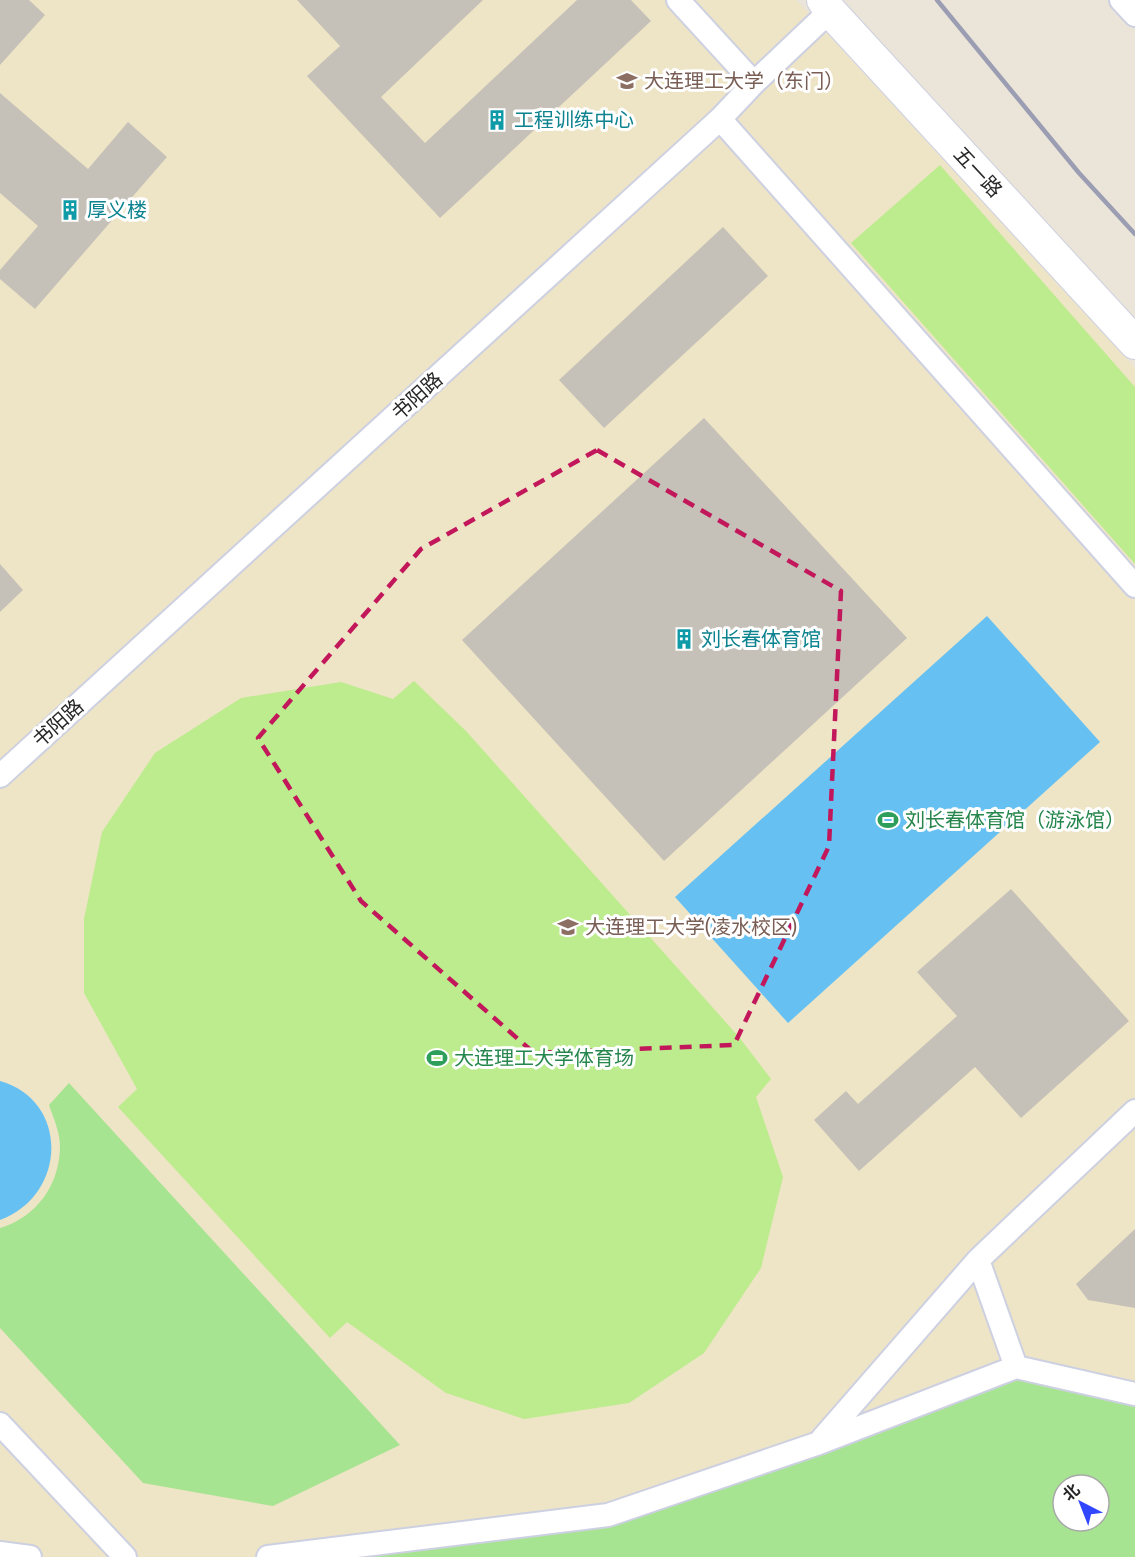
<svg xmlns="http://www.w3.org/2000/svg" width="1135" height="1557" font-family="'Fira Sans Condensed','Noto Sans SC',sans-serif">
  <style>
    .education { fill: #eee4c6; fill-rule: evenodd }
    .green { fill: #a7e492; fill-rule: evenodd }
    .pitch { fill: #bcec8d }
    .water { fill: #66c1f2 }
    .building { fill: #c6c1b8 }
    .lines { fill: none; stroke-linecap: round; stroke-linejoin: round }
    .street-casing { stroke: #cdd0e1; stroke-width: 26 }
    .secondary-casing { stroke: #cdd0e1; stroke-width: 34 }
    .street { stroke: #fff; stroke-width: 22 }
    .secondary { stroke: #fff; stroke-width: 32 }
    .rail { stroke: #9b9db3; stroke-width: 4.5 }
    .marked { fill: none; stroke: #c2185b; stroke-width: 4.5; stroke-dasharray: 12 8; stroke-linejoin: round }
    .labels { text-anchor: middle; stroke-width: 6; stroke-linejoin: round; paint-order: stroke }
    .education-label { font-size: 20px; fill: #785e54; stroke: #fff; text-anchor: start }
    .culture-label { font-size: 20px; fill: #0d838f; stroke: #fff; text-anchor: start }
    .street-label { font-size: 20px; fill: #272727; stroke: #fff }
    .leisure-label { font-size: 20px; fill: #27864d; stroke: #fff; text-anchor: start }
  </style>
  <rect width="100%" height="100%" fill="#ebe4d8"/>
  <path class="education" d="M 0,0 L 796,0 L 1135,368 L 1135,1557 L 0,1557 ZM 1063,1485 L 1099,1485 L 1099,1521 L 1063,1521 Z"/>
  <path class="green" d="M 69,1083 L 400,1445 L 273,1506 L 143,1483 L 0,1328 L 0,1228 C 37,1217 60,1184 60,1146 C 60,1132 53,1117 49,1105 Z
    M 1016,1367 L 1135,1397 L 1135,1557 L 268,1557 L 608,1515 ZM 1063,1485 L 1099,1485 L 1099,1521 L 1063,1521 Z"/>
  <path class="pitch" d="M 940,165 L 1135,387 L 1135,564 L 851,243 Z
    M 414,681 L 466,731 L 739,1037 L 771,1079 L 756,1097 L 783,1177 L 761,1268 L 704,1353 L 629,1403 L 524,1419 L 446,1393 L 347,1322 L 330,1338 L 118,1107 L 137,1089 L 84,993 L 84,919 L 102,832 L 155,753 L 241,698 L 341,682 L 393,699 Z"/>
  <path class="water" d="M 987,616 L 1100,742 L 788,1023 L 675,897 Z
    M 0,1081 C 70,1101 67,1195 0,1220 Z"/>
  <path class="building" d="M 0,0 L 29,0 L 45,15 L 0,65 Z
    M 297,0 L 483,0 L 381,97 L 425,143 L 577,0 L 631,0 L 651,21 L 440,218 L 307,76 L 340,46 Z
    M 0,93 L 88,169 L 128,122 L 167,157 L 35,309 L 0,279 L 0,270 L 38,226 L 0,193 Z
    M 723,227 L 768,276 L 604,428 L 559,380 Z
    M 704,418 L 907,638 L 664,861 L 462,640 Z
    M 0,564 L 23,590 L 0,612 Z
    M 1011,889 L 1129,1021 L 1021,1118 L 975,1067 L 859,1171 L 814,1120 L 846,1091 L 858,1104 L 957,1016 L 917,972 Z
    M 1135,1229 L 1135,1308 L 1088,1300 L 1076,1284 Z"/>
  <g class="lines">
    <g class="street-casing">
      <path id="street" d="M 678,0 L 754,83
        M 1121,0 L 1135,15
        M 720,119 L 1135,586
        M 0,776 L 720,119 L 754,83 L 830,11
        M 1016,1367 L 978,1260 L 1135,1111
        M 0,1424 L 125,1557
        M 822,1439 L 978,1260
        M 0,1553 L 30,1557
        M 268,1557 L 608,1515 L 819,1443 L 1016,1367 L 1135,1394"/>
    </g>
    <g class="secondary-casing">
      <path id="secondary" d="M 823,0 L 830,11 L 1135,343"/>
    </g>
    <use href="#street" class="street"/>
    <use href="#secondary" class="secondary"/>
    <path class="rail" d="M 937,0 L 1079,173 L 1135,234"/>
  </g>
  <path class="marked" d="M 597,450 L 841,591 L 829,846 L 734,1045 L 534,1053 L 361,901 L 258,738 L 421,549 Z"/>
  <defs>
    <g id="university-bare" transform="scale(1.62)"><path d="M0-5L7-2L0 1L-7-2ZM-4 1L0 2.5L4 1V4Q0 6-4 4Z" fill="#8d6e63" stroke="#fff" stroke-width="2.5" paint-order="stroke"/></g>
    <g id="building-bare" transform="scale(1.62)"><path d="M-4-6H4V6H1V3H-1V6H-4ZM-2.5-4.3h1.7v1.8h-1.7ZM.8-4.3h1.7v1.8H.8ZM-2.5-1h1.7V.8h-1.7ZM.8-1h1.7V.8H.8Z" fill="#0f9aa8" stroke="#fff" stroke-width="2.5" paint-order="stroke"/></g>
    <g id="stadium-bare" transform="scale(1.62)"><path d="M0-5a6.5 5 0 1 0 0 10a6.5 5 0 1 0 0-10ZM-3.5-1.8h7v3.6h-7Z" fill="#2e9e5b" stroke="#fff" stroke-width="2.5" paint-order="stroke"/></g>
  </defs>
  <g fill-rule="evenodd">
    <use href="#university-bare" x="627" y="81"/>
    <use href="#building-bare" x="497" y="120"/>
    <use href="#building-bare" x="70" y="210"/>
    <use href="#building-bare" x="684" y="639"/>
    <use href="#stadium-bare" x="888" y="820"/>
    <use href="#university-bare" x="568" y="927"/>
    <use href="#stadium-bare" x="437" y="1058"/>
  </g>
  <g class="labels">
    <g class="education-label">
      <text x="644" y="88">大连理工大学（东门）</text>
      <text x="585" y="934">大连理工大学(凌水校区)</text>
    </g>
    <g class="culture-label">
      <text x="514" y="127">工程训练中心</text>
      <text x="87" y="217">厚义楼</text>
      <text x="701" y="646">刘长春体育馆</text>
    </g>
    <g class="street-label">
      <text transform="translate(978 172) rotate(47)" y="7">五一路</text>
      <text transform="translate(417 396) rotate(-42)" y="7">书阳路</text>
      <text transform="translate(58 723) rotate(-42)" y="7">书阳路</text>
    </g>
    <g class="leisure-label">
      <text x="905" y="827">刘长春体育馆（游泳馆）</text>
      <text x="454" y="1065">大连理工大学体育场</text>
    </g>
  </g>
  <g transform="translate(1081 1503) rotate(318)"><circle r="28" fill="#ffffff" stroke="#a9a9a9" stroke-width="1.5"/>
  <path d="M0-4.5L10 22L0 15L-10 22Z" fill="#3146ff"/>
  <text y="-9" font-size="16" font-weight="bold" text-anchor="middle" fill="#272727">北</text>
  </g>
</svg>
